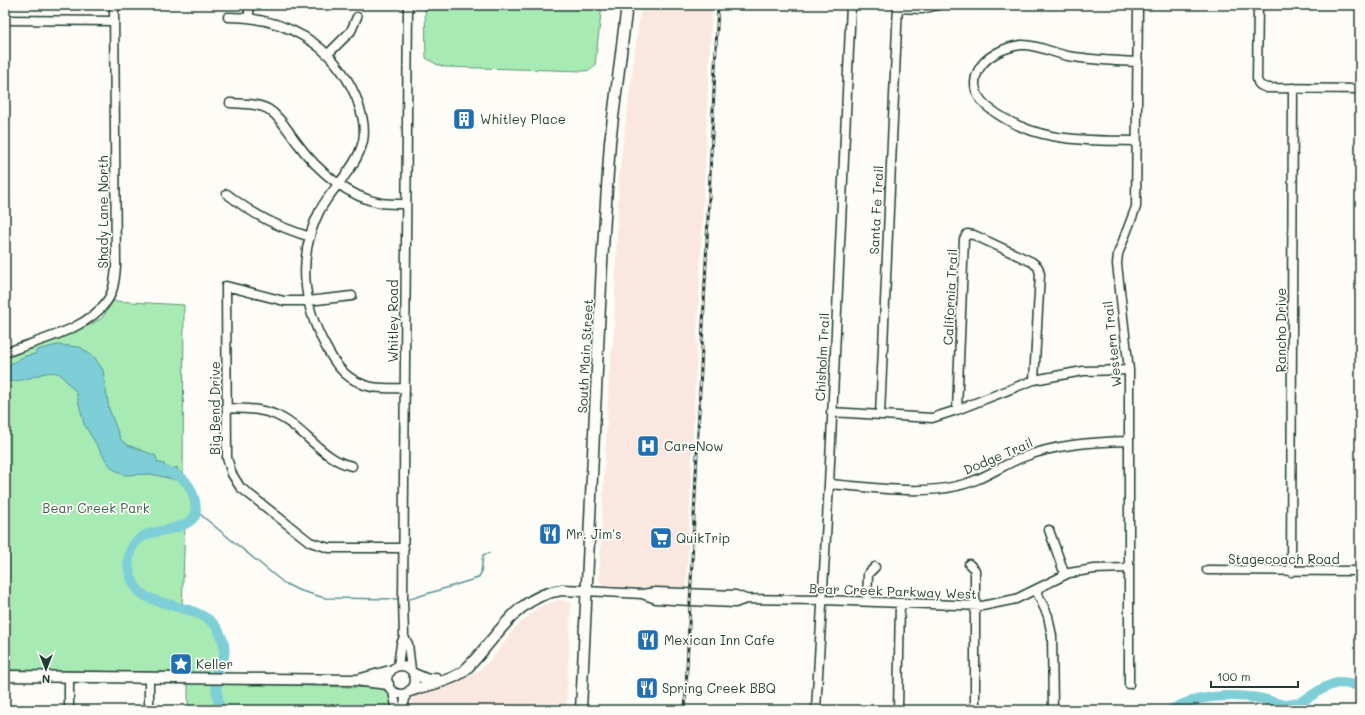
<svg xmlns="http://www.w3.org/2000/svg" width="1365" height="715" font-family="Mali,sans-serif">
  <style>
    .built { fill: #fae8e0 }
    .green { fill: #a7eab4; stroke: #639474 }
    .water { fill: #7eced7; stroke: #589496 }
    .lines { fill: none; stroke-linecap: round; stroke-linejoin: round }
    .stream { stroke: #589496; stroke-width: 1.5 }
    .river { stroke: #7eced7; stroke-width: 10 }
    .minor-casing { stroke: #1f3d34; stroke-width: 11 }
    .major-casing { stroke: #1f3d34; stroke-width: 13 }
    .minor { stroke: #fdfcf7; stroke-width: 8 }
    .major { stroke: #fdfcf7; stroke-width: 10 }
    .rail-casing { stroke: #1f3d34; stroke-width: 3 }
    .rail { stroke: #fdfcf7; stroke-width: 1.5; stroke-dasharray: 4.5; stroke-linecap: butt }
    .labels { text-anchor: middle; stroke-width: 3.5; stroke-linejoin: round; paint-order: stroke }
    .poi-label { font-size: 13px; fill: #1f3d34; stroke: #fdfcf7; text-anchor: start }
    .street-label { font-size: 13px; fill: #1f3d34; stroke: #fdfcf7 }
    .park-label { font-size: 13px; fill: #3a604e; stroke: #fdfcf7 }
  </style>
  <rect width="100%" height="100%" fill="#fdfcf7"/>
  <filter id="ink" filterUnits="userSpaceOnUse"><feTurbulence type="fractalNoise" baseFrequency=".025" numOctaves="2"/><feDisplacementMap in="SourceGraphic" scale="8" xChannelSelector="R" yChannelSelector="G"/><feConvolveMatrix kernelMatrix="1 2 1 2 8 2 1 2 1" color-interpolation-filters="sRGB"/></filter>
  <g filter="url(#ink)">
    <path class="built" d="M 641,5 L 712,5 L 686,589 L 605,586 L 599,580 L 609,377 L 614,331 L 619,174 Z
      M 558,600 L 571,602 L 566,710 L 410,710 L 413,695 L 431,687 L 462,679 L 480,670 L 497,653 L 513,630 L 538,607 Z"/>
    <path class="green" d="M 425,5 L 602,5 L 595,65 L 591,70 L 585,71 L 445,67 L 436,64 L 426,58 Z
      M 113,301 L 184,305 L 183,478 C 196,492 202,513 185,526 L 182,607 C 210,619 240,640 216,673 L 5,670 L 5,353 L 90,325 L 102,318 Z
      M 188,682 L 377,688 L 388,691 L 395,710 L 188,710 Z"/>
    <path class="water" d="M 57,345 L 80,347 L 95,358 L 103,370 L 109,409 L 121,440 L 128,445 L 156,456 L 157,462 L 164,464 L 165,467 L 172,469 L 177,467 L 178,471 L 181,472 L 176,480 L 151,474 L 125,475 L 113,469 L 107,462 L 84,424 L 76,392 L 60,374 C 47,370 41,375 29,378 C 22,381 13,380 5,384 L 5,367 L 25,356 L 35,354 L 37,350 Z"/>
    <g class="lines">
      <path class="stream" d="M 196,511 L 284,583 L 298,590 L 325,598 L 399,599
        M 410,599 L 478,578 L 481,573 L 483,555 L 489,553"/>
      <path class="river" d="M 166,471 C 171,473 178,475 183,479 C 192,487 198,504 195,516 C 177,539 137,521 129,556 C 127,565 130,578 135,586 C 148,609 199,602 217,628 C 223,638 227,649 223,660 C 221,664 218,667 217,671 C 215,682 217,700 221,710
        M 1171,710 C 1195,695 1231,694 1258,698 C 1267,699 1276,704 1285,705 C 1306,706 1319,685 1338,683 C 1345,683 1353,685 1360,685"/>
      <g class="minor-casing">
        <path id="minor" d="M 408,5 L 403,599 L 404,637 L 408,644 L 411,670
          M 1258,5 L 1257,79 C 1258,85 1261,86 1267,88 L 1360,89
          M 898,8 L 922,9 L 938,5
          M 228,17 C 284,17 333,43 356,97 C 361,111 366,125 363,141 C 357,168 333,186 320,210 C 297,255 302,304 326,347 C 334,362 343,376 360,383 C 374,390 390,388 405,388
          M 249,17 L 249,5
          M 5,20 L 114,21
          M 328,54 L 351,31 L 357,17
          M 230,103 C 242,104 257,103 268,109 C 281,117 289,133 298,144 C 317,170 348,197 381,203 C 389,204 397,204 405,204
          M 1137,141 C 1082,140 1034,143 989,108 C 977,99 971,85 978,71 C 985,56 1005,47 1021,45 C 1036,44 1053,53 1068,56 C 1091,60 1114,61 1138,62
          M 227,194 C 257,217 274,225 310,237
          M 352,296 L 308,301 L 284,301 L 226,286 L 227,458 L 232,474 L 240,487 L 310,542 L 329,548 L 404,548
          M 5,353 C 37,340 86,331 107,301 C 114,291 115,278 116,266 L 114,5
          M 227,408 C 243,409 260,408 276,415 C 304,427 322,460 352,466
          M 957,410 L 964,239 L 967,234 L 974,235 L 1032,262 L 1038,267 L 1040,274 L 1034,380
          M 831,412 L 932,418 L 957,410 L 1034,380 L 1083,371 L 1129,370
          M 880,415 L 898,5
          M 829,484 C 867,487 920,495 957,486 C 981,481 999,467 1021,458 C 1056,444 1093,442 1129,441
          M 1049,530 L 1065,575
          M 969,564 L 975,570 L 975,710
          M 1207,570 L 1360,571
          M 1291,572 L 1293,88
          M 1036,590 L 1048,616 L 1052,636 L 1053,710
          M 586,591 L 642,594 L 656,592 L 736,595 L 746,599 L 823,600 L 982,606 L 1016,599 L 1069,573 L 1094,569 L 1129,568
          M 642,594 L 656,599 L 690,601 L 735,603 L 746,599
          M 867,601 L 868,574 L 875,567
          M 398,666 L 401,644 L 404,637
          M387 680a14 14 0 1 1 28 0a14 14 0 1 1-28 0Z
          M 69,676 L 69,710
          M 1129,684 L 1129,370 L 1117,264 L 1118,254 L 1136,207 L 1138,5
          M 393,692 L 397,710
          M 149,710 L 149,677
          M 403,710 L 406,693
          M 816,710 L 829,484 L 851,5
          M 898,710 L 900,603"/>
      </g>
      <g class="major-casing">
        <path id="major" d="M 414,674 L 428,680 L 436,678
          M 5,676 L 355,680 L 388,684
          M 361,679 L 390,671
          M 410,691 C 426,685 453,681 465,670 C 496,641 514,596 562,590 C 570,590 579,591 586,591
          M 581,710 L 602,263 L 610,142 L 627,5"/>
      </g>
      <use href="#minor" class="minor"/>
      <use href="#major" class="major"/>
      <g class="rail-casing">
        <path id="rail" d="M 685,710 L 718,5"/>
      </g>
      <use href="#rail" class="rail"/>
    </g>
  </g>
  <defs>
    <g id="building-square" transform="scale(1.15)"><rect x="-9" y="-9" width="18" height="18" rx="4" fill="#1f6fb2" stroke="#fdfcf7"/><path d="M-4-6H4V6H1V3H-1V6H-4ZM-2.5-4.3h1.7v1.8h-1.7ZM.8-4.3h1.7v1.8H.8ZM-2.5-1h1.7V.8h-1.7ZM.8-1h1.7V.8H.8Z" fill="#fff"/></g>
    <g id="hospital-square" transform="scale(1.15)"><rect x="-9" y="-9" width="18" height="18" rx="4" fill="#1f6fb2" stroke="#fdfcf7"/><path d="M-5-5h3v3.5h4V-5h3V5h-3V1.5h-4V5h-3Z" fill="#fff"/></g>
    <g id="restaurant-square" transform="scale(1.15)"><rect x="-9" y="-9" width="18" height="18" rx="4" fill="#1f6fb2" stroke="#fdfcf7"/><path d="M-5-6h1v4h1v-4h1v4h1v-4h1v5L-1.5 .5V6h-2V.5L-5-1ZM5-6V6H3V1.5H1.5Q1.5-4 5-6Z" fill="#fff"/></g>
    <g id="supermarket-square" transform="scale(1.15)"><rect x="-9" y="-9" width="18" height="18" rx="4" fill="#1f6fb2" stroke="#fdfcf7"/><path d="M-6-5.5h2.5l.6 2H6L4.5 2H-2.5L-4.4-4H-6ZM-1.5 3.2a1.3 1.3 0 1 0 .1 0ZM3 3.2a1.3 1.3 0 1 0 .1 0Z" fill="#fff"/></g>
    <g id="sight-square" transform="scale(1.15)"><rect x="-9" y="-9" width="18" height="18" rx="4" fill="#1f6fb2" stroke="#fdfcf7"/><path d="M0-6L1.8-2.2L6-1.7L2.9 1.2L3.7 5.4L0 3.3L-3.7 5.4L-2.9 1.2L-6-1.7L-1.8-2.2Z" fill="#fff"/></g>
  </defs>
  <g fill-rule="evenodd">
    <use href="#building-square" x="464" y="119"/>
    <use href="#hospital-square" x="648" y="446"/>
    <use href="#restaurant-square" x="550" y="534"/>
    <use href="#supermarket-square" x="661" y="538"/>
    <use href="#restaurant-square" x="648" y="640"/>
    <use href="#sight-square" x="181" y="664"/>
    <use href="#restaurant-square" x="647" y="688"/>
  </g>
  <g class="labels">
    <g class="poi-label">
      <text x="480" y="124">Whitley Place</text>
      <text x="664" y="451">CareNow</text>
      <text x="566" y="539">Mr. Jim's</text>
      <text x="676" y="543">QuikTrip</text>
      <text x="664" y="645">Mexican Inn Cafe</text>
      <text x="196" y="669">Keller</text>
      <text x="662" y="693">Spring Creek BBQ</text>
    </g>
    <g class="street-label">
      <text transform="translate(876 210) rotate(-87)" y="5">Santa Fe Trail</text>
      <text transform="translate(103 212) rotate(-90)" y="5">Shady Lane North</text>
      <text transform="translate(950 297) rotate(-87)" y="5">California Trail</text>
      <text transform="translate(393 321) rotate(-90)" y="5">Whitley Road</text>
      <text transform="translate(1281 330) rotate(-90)" y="5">Rancho Drive</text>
      <text transform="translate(1112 344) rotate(-96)" y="5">Western Trail</text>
      <text transform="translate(585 356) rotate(-87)" y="5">South Main Street</text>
      <text transform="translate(822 357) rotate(-87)" y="5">Chisholm Trail</text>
      <text transform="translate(215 408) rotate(-90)" y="5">Big Bend Drive</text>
      <text transform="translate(998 456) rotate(-23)" y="5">Dodge Trail</text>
      <text x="1284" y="564">Stagecoach Road</text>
      <text transform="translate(893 591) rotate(2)" y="5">Bear Creek Parkway West</text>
    </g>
    <g class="park-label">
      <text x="96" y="513">Bear Creek Park</text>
    </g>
  </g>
  <rect width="1365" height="715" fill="none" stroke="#fdfcf7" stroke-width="20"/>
  <rect x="10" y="10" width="1345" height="695" fill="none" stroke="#1f3d34" stroke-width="1.5" filter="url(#ink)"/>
  <g transform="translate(46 669) rotate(180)" stroke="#fdfcf7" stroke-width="3" paint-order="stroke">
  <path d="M0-3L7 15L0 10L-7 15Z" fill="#1f3d34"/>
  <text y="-6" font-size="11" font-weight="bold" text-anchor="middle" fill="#1f3d34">N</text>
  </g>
  <path d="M1211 681v6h87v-6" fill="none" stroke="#1f3d34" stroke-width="2"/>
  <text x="1217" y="681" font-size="12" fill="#1f3d34" stroke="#fdfcf7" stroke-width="3" paint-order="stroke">100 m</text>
</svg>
